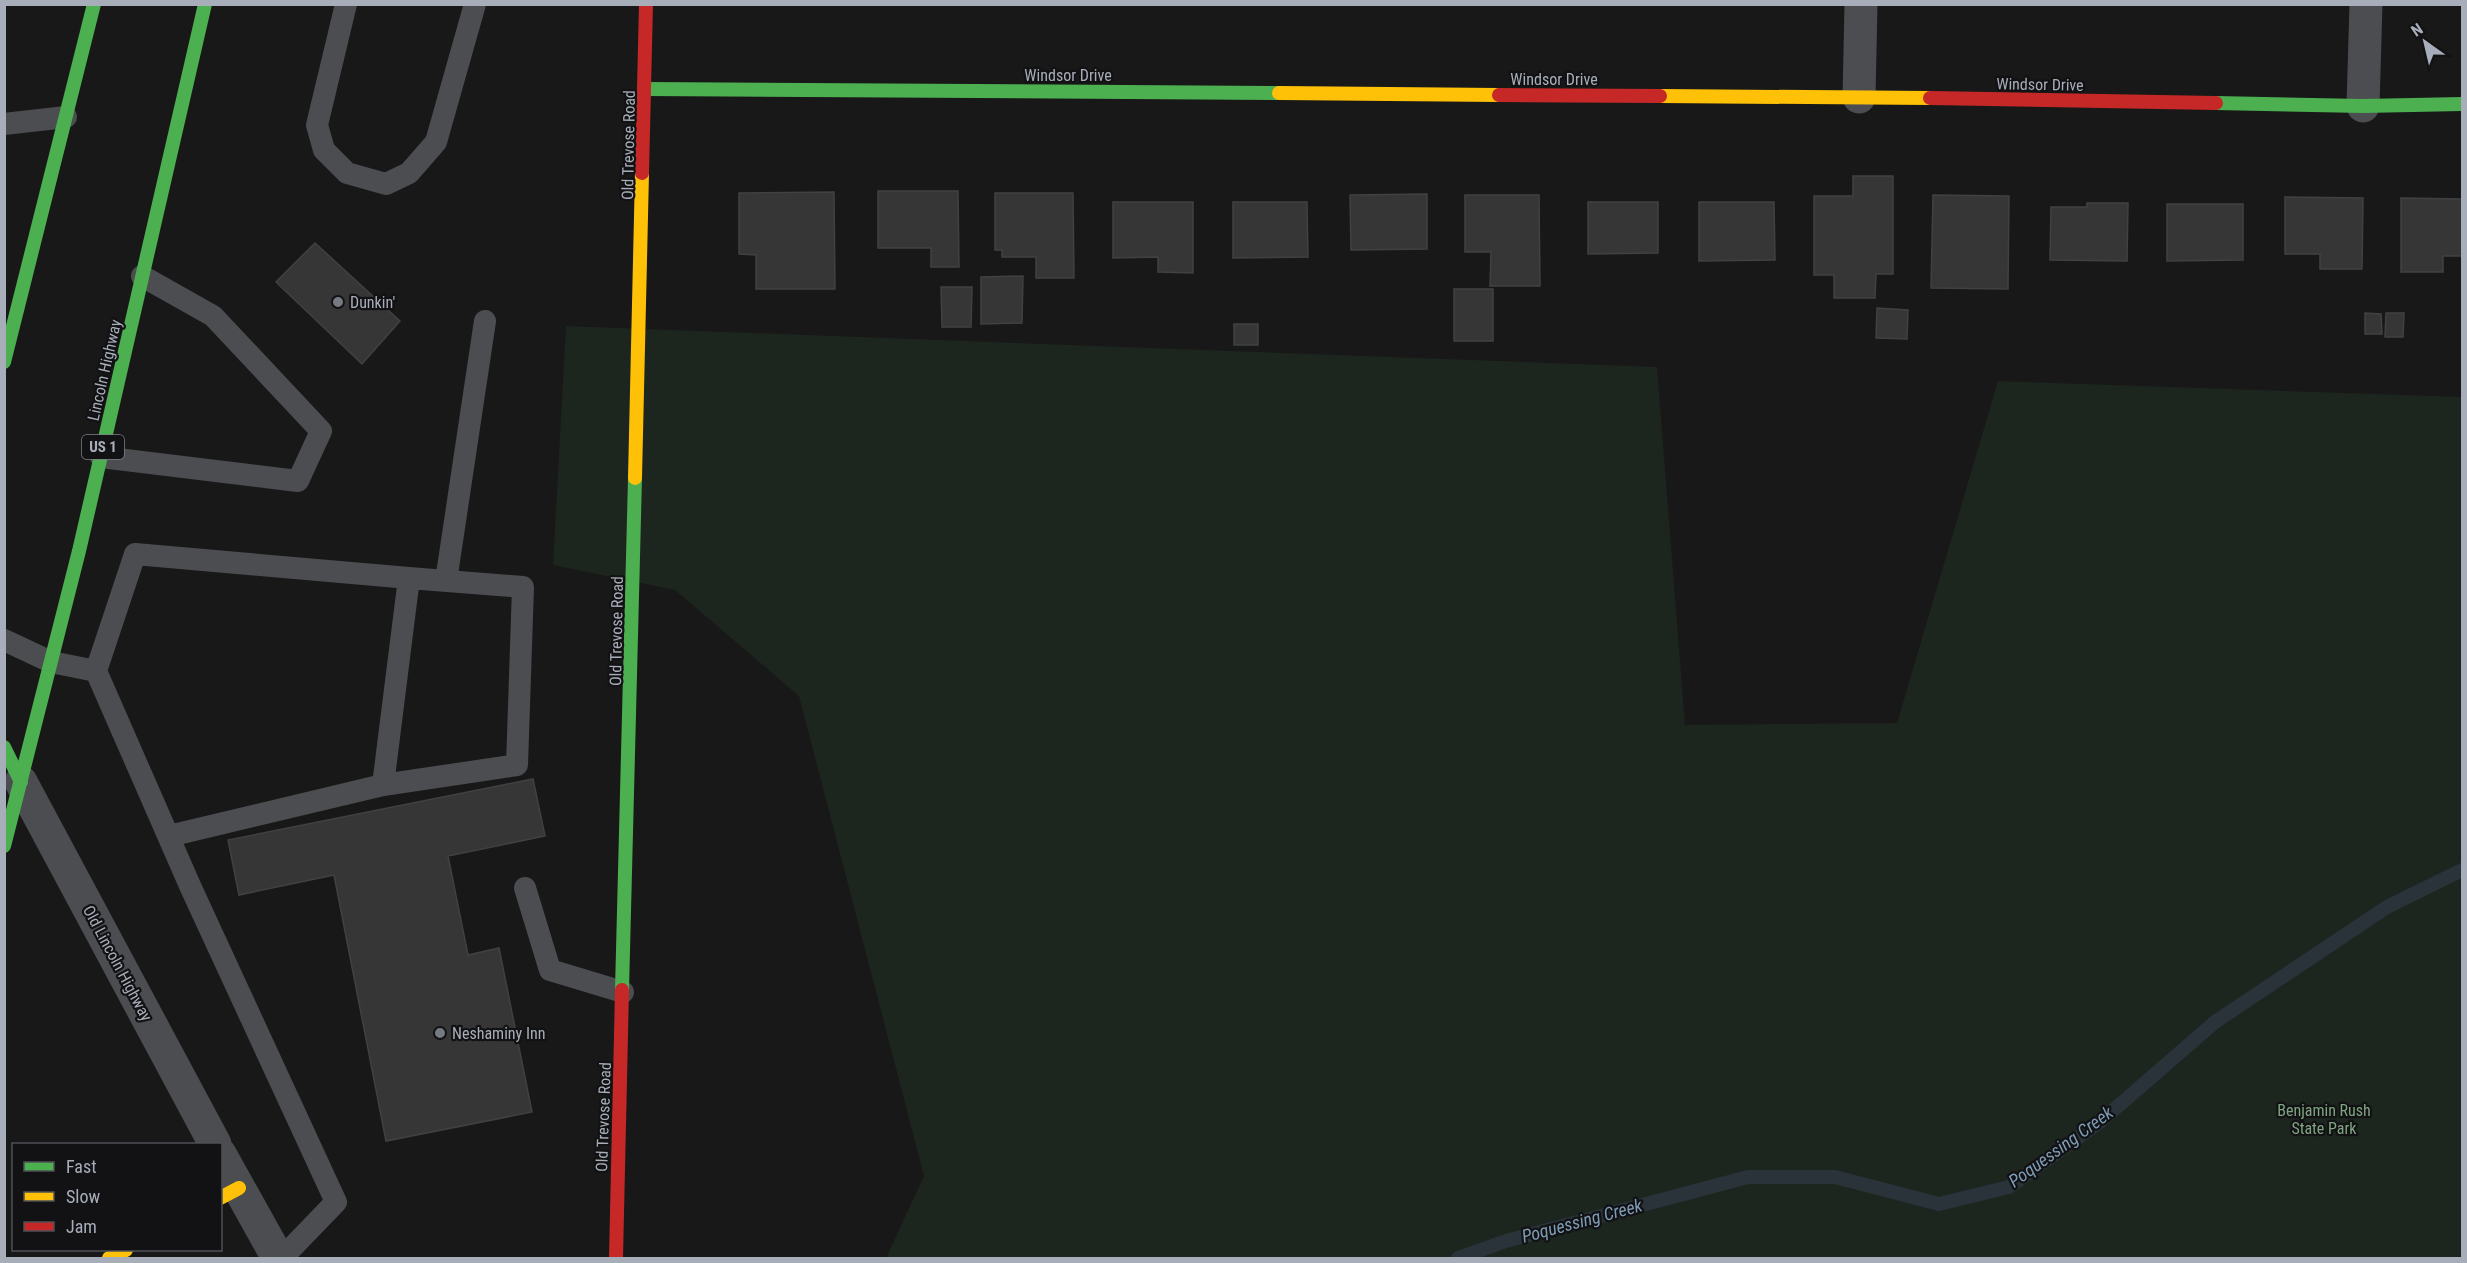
<svg xmlns="http://www.w3.org/2000/svg" width="2467" height="1263" font-family="'Roboto Condensed',sans-serif">
  <style>
    .green { fill: #1d251f }
    .lines { fill: none; stroke-linecap: round; stroke-linejoin: round }
    .stream { stroke: #2a333a; stroke-width: 14 }
    .building { fill: #363637; stroke: #404144; stroke-width: 1.5 }
    .lane { stroke: #4c4d51; stroke-width: 22 }
    .street { stroke: #4c4d51; stroke-width: 33 }
    .fast { stroke: #4caf50; stroke-width: 14 }
    .slow { stroke: #ffc107; stroke-width: 14 }
    .jam { stroke: #c62828; stroke-width: 14 }
    .poi-dot { fill: #767a81; stroke: #121214; stroke-width: 2 }
    .labels { text-anchor: middle; stroke-width: 4.5; stroke-linejoin: round; paint-order: stroke }
    .shield { fill: #121214; stroke: #7b7f88; stroke-width: 1.5 }
    .shield-label { font-size: 15px; font-weight: bold; fill: #a8aeb9 }
    .street-label { font-size: 16px; fill: #a8aeb9; stroke: #121214 }
    .poi-label { font-size: 16px; fill: #a8aeb9; stroke: #121214; text-anchor: start }
    .park-label { font-size: 16px; fill: #7fa581; stroke: #121214 }
    .water-label { font-size: 18px; font-style: italic; fill: #7e9cb5; stroke: #121214 }
  </style>
  <rect width="100%" height="100%" fill="#181818"/>
  <path class="green" d="M 566,326 L 1657,367 L 1685,725 L 1897,723 L 1998,381 L 2462,397 L 2462,1258 L 886,1258 L 924,1176 L 799,696 L 675,590 L 553,565 Z"/>
  <g class="lines">
    <path class="stream" d="M 1458,1258 L 1506,1241 L 1748,1177 L 1835,1177 L 1939,1204 L 2009,1187 L 2101,1121 L 2215,1022 L 2387,907 L 2462,870"/>
  </g>
  <path class="building" d="M 1853,176 L 1893,176 L 1893,274 L 1876,274 L 1875,298 L 1834,298 L 1834,275 L 1814,275 L 1814,196 L 1853,196 Z
    M 878,191 L 958,191 L 959,267 L 931,267 L 931,248 L 878,248 Z
    M 834,192 L 835,289 L 756,289 L 756,255 L 739,254 L 739,193 Z
    M 995,193 L 1073,193 L 1074,278 L 1036,278 L 1036,257 L 1002,257 L 1002,250 L 995,250 Z
    M 1427,194 L 1427,249 L 1351,250 L 1350,195 Z
    M 1465,195 L 1539,195 L 1540,286 L 1490,286 L 1491,252 L 1465,252 Z
    M 1933,195 L 2009,196 L 2008,289 L 1931,288 Z
    M 2285,197 L 2363,198 L 2362,269 L 2320,269 L 2320,254 L 2285,254 Z
    M 2401,198 L 2462,199 L 2462,256 L 2443,256 L 2443,272 L 2401,272 Z
    M 1113,202 L 1193,202 L 1193,273 L 1158,272 L 1158,257 L 1113,258 Z
    M 1233,202 L 1307,202 L 1308,257 L 1233,258 Z
    M 1588,202 L 1658,202 L 1658,253 L 1588,254 Z
    M 1699,202 L 1774,202 L 1775,260 L 1699,261 Z
    M 2087,203 L 2128,203 L 2127,261 L 2050,260 L 2051,207 L 2087,207 Z
    M 2167,204 L 2243,204 L 2243,260 L 2167,261 Z
    M 315,243 L 400,321 L 362,364 L 276,282 Z
    M 1023,276 L 1022,323 L 981,324 L 981,277 Z
    M 941,287 L 972,287 L 971,327 L 942,327 Z
    M 1454,289 L 1493,289 L 1493,341 L 1454,341 Z
    M 1877,308 L 1908,310 L 1907,339 L 1876,338 Z
    M 2365,313 L 2381,314 L 2382,334 L 2365,334 Z
    M 2386,313 L 2404,313 L 2403,337 L 2385,337 Z
    M 1234,324 L 1258,324 L 1258,345 L 1234,345 Z
    M 533,779 L 545,836 L 448,856 L 468,955 L 499,948 L 532,1112 L 386,1141 L 334,875 L 239,895 L 228,840 Z"/>
  <g class="lines">
    <path class="lane" d="M 346,4 L 317,125 L 324,150 L 347,173 L 386,184 L 409,173 L 436,142 L 475,4
      M 4,124 L 66,117
      M 101,457 L 298,481 L 321,431 L 213,316 L 142,276
      M 446,581 L 485,321
      M 4,640 L 51,662 L 96,671
      M 383,785 L 517,765 L 523,587 L 409,578
      M 169,836 L 383,785 L 409,578 L 135,554 L 96,671 L 191,888 L 336,1202 L 282,1258
      M 525,888 L 550,970 L 623,992"/>
    <path class="street" d="M 1859,97 L 1861,4
      M 2363,106 L 2366,4
      M 21,782 L 215,1144
      M 220,1154 L 278,1258"/>
    <path class="fast" d="M 646,89 L 1279,93
      M 2216,103 L 2363,106 L 2462,104
      M 4,362 L 94,4
      M 4,747 L 21,782
      M 4,846 L 79,551 L 205,4
      M 622,990 L 635,478"/>
    <path class="slow" d="M 1279,93 L 1499,95
      M 1660,96 L 1930,98
      M 635,478 L 642,173
      M 220,1198 L 239,1188
      M 109,1258 L 126,1250"/>
    <path class="jam" d="M 1499,95 L 1660,96
      M 1930,98 L 2216,103
      M 642,173 L 646,4
      M 616,1258 L 622,990"/>
  </g>
  <g class="poi-dot">
    <circle cx="338" cy="302" r="6"/>
    <circle cx="440" cy="1033" r="6"/>
  </g>
  <g class="labels">
    <rect class="shield" x="82" y="435" width="42" height="24" rx="4.5"/>
    <g class="shield-label">
      <text x="103" y="452">US 1</text>
    </g>
    <g class="street-label">
      <text x="1068" y="81">Windsor Drive</text>
      <text x="1554" y="85">Windsor Drive</text>
      <text transform="translate(2040 84) rotate(1)" y="6">Windsor Drive</text>
      <text transform="translate(628 145) rotate(-89)" y="6">Old Trevose Road</text>
      <text transform="translate(104 370) rotate(-77)" y="6">Lincoln Highway</text>
      <text transform="translate(616 631) rotate(-89)" y="6">Old Trevose Road</text>
      <text transform="translate(118 963) rotate(62)" y="6">Old Lincoln Highway</text>
      <text transform="translate(603 1117) rotate(-88)" y="6">Old Trevose Road</text>
    </g>
    <g class="poi-label">
      <text x="350" y="308">Dunkin'</text>
      <text x="452" y="1039">Neshaminy Inn</text>
    </g>
    <g class="park-label">
      <text x="2324" y="1116">Benjamin Rush<tspan x="2324" dy="18">State Park</tspan></text>
    </g>
    <g class="water-label">
      <text transform="translate(2061 1147) rotate(-36)" y="6">Poquessing Creek</text>
      <text transform="translate(1582 1221) rotate(-15)" y="6">Poquessing Creek</text>
    </g>
  </g>
  <rect width="2467" height="1263" fill="none" stroke="#a8aeb9" stroke-width="12"/>
  <rect x="12" y="1143" width="210" height="108" fill="#121214" stroke="#4e5056" stroke-width="1.5"/>
  <rect x="24" y="1162" width="30" height="9" fill="#4caf50" stroke="#4e5056" stroke-width="1.5"/>
  <text x="66" y="1173" font-size="18" fill="#a8aeb9">Fast</text>
  <rect x="24" y="1192" width="30" height="9" fill="#ffc107" stroke="#4e5056" stroke-width="1.5"/>
  <text x="66" y="1203" font-size="18" fill="#a8aeb9">Slow</text>
  <rect x="24" y="1222" width="30" height="9" fill="#c62828" stroke="#4e5056" stroke-width="1.5"/>
  <text x="66" y="1233" font-size="18" fill="#a8aeb9">Jam</text>
  <g transform="translate(2425 42) rotate(326)" stroke="#121214" stroke-width="4.5" paint-order="stroke">
  <path d="M0-4.5L10 22L0 15L-10 22Z" fill="#a8aeb9"/>
  <text y="-9" font-size="16" font-weight="bold" text-anchor="middle" fill="#a8aeb9">N</text>
  </g>
</svg>
